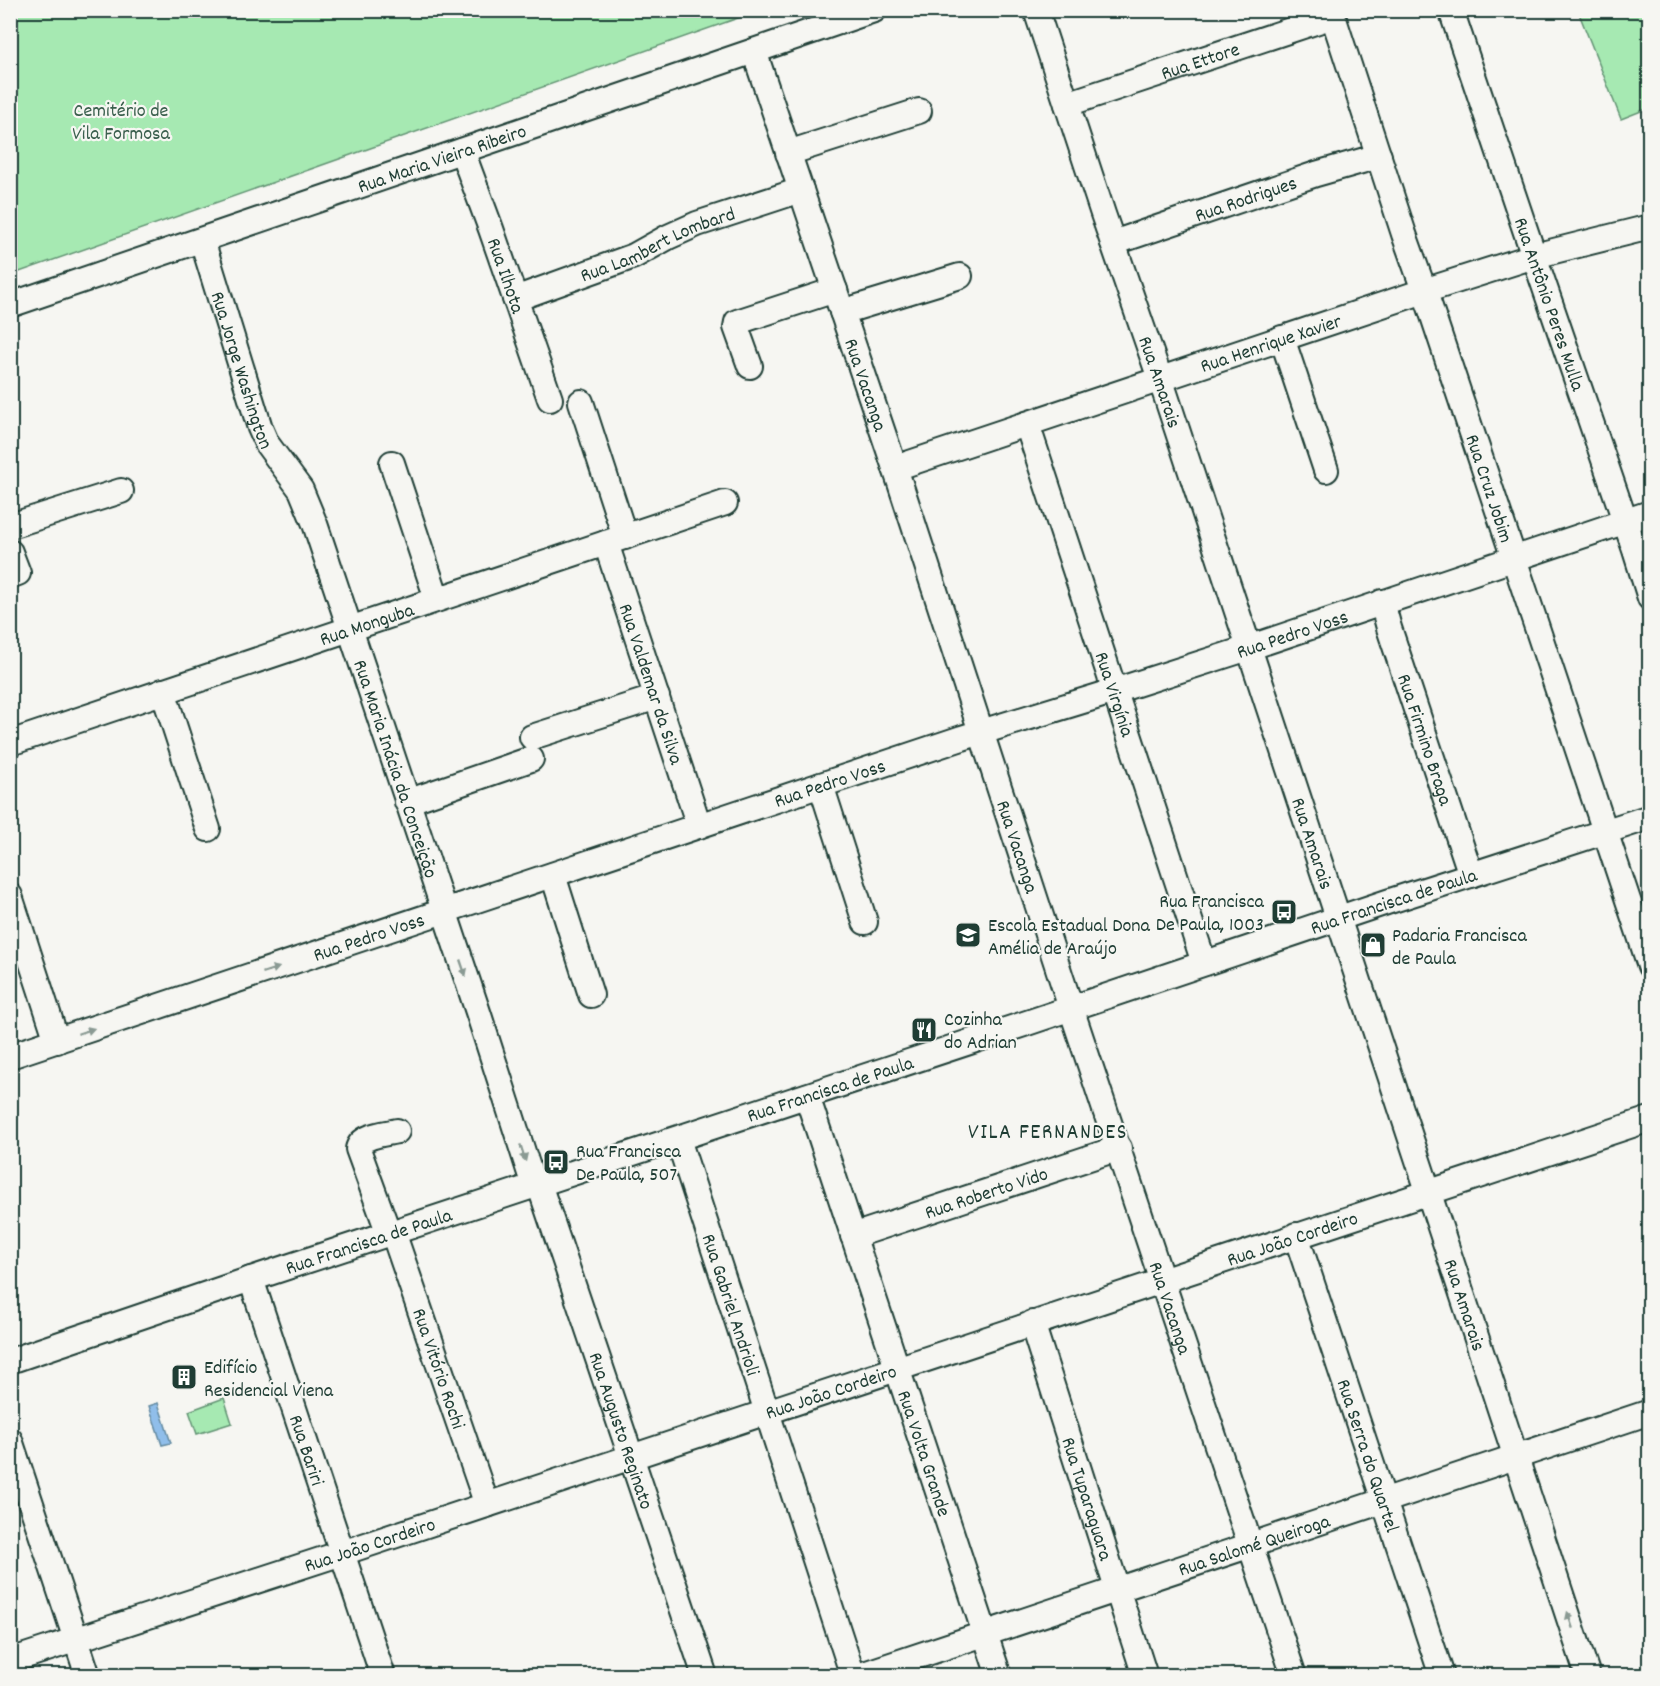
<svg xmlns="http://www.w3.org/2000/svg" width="1660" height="1686" font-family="Dekko,sans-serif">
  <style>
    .green { fill: #a6e9b2; stroke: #629373; stroke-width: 1.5 }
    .water { fill: #90beea; stroke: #638aa1; stroke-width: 1.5 }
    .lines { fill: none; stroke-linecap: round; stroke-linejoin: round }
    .minor-casing { stroke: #1f3d34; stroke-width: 28 }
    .minor { stroke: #f6f6f2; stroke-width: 24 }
    .oneway { fill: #8a9a93 }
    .labels { text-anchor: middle; stroke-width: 4.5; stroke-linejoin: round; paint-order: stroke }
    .street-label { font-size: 20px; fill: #1f3d34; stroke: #f6f6f2 }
    .park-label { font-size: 20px; fill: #3a5f4d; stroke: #f6f6f2 }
    .poi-label { font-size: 20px; fill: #1f3d34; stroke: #f6f6f2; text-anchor: start }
    .quarter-label { font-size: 22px; letter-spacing: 1.5px; fill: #1f3d34; stroke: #f6f6f2 }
  </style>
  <rect width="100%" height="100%" fill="#f6f6f2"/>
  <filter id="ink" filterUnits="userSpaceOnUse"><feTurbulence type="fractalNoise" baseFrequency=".0167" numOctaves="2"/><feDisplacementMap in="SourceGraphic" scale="12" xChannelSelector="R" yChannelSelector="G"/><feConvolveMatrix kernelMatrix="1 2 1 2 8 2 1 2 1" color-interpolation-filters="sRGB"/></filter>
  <g filter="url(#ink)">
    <path class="green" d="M 11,10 L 758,10 L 758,11 L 11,275 Z
      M 1578,11 L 1649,11 L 1649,108 L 1621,119 Z
      M 224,1398 L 232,1423 L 197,1434 L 189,1411 Z"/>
    <path class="water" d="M 158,1403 L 171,1443 L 162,1445 L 149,1406 Z"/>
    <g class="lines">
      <g class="minor-casing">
        <g id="minor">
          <path id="s1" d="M 1036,10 L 1103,214 L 1165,393 L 1588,1676"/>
          <path id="s2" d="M 1331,10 L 1404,234 L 1430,307 L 1650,966"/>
          <path id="s3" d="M 1451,10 L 1534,256 L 1635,550 L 1650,598"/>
          <path id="s4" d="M 754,51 L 900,483 L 1071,1008 L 1294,1676"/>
          <path id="s5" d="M 1067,104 L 1333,16"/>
          <path id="s6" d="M 462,151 L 491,229 L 550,399"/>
          <path d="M 788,153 L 919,111"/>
          <path id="s7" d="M 202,240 L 260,428 L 267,444 L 301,490 L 315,524 L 479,1015 L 534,1186"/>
          <path id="s8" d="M 1113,243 L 1316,174 L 1379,156"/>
          <path id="s9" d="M 515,299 L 634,256 L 668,237 L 697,224 L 801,190"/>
          <path id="s10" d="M 10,305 L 874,10"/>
          <path d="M 842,312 L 960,276"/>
          <path d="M 1282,338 L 1326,470"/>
          <path d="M 750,366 L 736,327 L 737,322 L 835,290"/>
          <path d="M 581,402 L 625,537"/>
          <path id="s11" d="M 1027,424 L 1204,963"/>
          <path d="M 392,463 L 437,599"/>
          <path id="s12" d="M 895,468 L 1424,291 L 1534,256 L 1650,227"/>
          <path d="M 10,526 L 121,491"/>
          <path id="s13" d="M 606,543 L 699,826"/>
          <path d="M 10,552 L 18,573 L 10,576"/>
          <path id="s14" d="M 1382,602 L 1389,628 L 1471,875"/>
          <path d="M 163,691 L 208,829"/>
          <path d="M 532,737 L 657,697"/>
          <path id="s15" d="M 10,743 L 725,503"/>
          <path d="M 821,785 L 865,922"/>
          <path d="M 407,802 L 531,759"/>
          <path d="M 553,875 L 591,995"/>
          <path d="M 10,896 L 57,1041"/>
          <path id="s16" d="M 10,1056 L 821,785 L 962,738 L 1102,695 L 1236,652 L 1650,513"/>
          <path id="s17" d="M 807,1096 L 999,1676"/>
          <path id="s18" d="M 678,1139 L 853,1676"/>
          <path id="s19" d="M 539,1184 L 705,1676"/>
          <path id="s20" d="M 393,1232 L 487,1505"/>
          <path d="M 389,1234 L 358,1149 C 361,1135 385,1134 397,1131"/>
          <path id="s21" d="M 1296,1235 L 1442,1676"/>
          <path id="s22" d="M 853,1236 L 1119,1148"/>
          <path id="s23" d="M 251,1279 L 383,1676"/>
          <path id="s24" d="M 1032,1323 L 1145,1676"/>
          <path id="s25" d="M 10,1361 L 251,1279 L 1024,1024 L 1387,902 L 1650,817"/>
          <path d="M 10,1440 L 88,1676"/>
          <path id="s26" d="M 10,1661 L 342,1553 L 1650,1119"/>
          <path id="s27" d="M 858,1676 L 1650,1412"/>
        </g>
      </g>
      <use href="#minor" class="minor"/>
    </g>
    <defs><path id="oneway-solid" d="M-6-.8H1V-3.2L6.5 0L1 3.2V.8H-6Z" transform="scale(1.5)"/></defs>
    <g class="oneway">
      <use href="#oneway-solid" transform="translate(463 968) rotate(71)"/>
      <use href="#oneway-solid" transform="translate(271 970) rotate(-18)"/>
      <use href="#oneway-solid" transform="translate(86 1031) rotate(-18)"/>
      <use href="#oneway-solid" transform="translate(523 1153) rotate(72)"/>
      <use href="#oneway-solid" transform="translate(1570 1620) rotate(-108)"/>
    </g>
  </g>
  <defs>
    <g id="bus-square" transform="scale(1.35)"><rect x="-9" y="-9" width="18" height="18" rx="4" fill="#1f3d34" stroke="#f6f6f2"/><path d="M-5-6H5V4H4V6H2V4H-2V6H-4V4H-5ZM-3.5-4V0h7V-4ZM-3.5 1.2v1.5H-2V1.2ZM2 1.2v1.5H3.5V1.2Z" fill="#fff"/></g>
    <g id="school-square" transform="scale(1.35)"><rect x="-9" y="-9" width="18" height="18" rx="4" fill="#1f3d34" stroke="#f6f6f2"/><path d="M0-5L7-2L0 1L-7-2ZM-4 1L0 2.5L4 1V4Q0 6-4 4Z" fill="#fff"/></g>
    <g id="shop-square" transform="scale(1.35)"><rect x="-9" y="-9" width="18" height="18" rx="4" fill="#1f3d34" stroke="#f6f6f2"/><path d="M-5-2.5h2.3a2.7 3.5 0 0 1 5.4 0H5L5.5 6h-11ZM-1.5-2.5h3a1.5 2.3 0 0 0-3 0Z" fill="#fff"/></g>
    <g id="restaurant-square" transform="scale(1.35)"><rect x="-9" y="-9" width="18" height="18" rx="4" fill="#1f3d34" stroke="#f6f6f2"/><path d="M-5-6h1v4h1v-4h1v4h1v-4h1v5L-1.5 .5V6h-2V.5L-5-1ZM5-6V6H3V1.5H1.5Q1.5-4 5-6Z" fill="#fff"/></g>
    <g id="building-square" transform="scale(1.35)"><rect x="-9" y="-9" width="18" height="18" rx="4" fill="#1f3d34" stroke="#f6f6f2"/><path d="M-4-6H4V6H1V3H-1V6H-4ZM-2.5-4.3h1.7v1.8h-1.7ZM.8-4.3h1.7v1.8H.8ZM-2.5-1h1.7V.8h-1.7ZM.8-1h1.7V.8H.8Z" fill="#fff"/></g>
  </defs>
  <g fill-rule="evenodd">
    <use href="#bus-square" x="1284" y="912"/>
    <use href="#school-square" x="968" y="935"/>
    <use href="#shop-square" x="1373" y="945"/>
    <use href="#restaurant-square" x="924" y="1030"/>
    <use href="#bus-square" x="556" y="1162"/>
    <use href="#building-square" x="184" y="1377"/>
  </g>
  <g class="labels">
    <g class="street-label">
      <text dy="7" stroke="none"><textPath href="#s5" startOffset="140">Rua Ettore</textPath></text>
      <text dy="7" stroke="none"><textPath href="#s10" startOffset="456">Rua Maria Vieira Ribeiro</textPath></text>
      <text dy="7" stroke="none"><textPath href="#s8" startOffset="140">Rua Rodrigues</textPath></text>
      <text dy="7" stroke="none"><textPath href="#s9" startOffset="153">Rua Lambert Lombard</textPath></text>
      <text dy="7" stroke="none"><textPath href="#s6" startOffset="132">Rua Ilhota</textPath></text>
      <text dy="7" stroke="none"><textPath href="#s3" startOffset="310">Rua Antônio Peres Mulla</textPath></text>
      <text dy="7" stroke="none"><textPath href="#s12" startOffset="396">Rua Henrique Xavier</textPath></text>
      <text dy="7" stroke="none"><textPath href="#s7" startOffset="136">Rua Jorge Washington</textPath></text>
      <text dy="7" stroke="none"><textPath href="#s1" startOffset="392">Rua Amarais</textPath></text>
      <text dy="7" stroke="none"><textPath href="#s4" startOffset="352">Rua Vacanga</textPath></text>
      <text dy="7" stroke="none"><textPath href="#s2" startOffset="504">Rua Cruz Jobim</textPath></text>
      <text dy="7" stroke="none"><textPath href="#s15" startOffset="376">Rua Monguba</textPath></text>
      <text dy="7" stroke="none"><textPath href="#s16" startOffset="1350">Rua Pedro Voss</textPath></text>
      <text dy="7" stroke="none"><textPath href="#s13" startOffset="148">Rua Valdemar da Silva</textPath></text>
      <text dy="7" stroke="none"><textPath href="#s11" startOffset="284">Rua Virgínia</textPath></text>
      <text dy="7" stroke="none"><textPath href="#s14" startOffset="144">Rua Firmino Braga</textPath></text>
      <text dy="7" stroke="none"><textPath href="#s7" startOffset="566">Rua Maria Inácia da Conceição</textPath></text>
      <text dy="7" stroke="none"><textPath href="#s16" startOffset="864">Rua Pedro Voss</textPath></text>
      <text dy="7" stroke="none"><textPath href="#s1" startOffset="878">Rua Amarais</textPath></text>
      <text dy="7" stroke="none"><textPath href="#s4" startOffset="838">Rua Vacanga</textPath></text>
      <text dy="7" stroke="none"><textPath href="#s25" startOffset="1458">Rua Francisca de Paula</textPath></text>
      <text dy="7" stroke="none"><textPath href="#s16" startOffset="378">Rua Pedro Voss</textPath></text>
      <text dy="7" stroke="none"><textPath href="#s25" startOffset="864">Rua Francisca de Paula</textPath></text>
      <text dy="7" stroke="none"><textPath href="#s22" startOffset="140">Rua Roberto Vido</textPath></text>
      <text dy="7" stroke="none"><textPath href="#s26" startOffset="1350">Rua João Cordeiro</textPath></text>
      <text dy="7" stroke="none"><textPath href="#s25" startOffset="378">Rua Francisca de Paula</textPath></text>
      <text dy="7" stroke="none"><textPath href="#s18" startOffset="174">Rua Gabriel Andrioli</textPath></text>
      <text dy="7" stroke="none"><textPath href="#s1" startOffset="1364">Rua Amarais</textPath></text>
      <text dy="7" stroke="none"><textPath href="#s4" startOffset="1324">Rua Vacanga</textPath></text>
      <text dy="7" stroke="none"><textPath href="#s20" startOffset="144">Rua Vitório Rochi</textPath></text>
      <text dy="7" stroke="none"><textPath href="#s26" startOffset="864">Rua João Cordeiro</textPath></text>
      <text dy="7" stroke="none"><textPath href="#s19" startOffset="260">Rua Augusto Reginato</textPath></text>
      <text dy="7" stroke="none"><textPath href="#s23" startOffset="180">Rua Bariri</textPath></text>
      <text dy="7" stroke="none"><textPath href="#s17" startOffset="376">Rua Volta Grande</textPath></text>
      <text dy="7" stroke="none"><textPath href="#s21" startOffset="232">Rua Serra do Quartel</textPath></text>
      <text dy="7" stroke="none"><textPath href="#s24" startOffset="184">Rua Tuparaguara</textPath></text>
      <text dy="7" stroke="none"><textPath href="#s26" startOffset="378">Rua João Cordeiro</textPath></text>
      <text dy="7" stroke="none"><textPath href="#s27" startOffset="417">Rua Salomé Queiroga</textPath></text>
    </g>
    <g class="park-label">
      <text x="121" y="116">Cemitério de<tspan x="121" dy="23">Vila Formosa</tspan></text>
    </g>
    <g class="poi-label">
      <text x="1264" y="907" text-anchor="end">Rua Francisca<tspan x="1264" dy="23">De Paula, 1003</tspan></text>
      <text x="988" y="931">Escola Estadual Dona<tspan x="988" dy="23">Amélia de Araújo</tspan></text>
      <text x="1392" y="941">Padaria Francisca<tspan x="1392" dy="23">de Paula</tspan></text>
      <text x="944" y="1025">Cozinha<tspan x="944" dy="23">do Adrian</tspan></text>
      <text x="576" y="1157">Rua Francisca<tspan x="576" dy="23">De Paula, 507</tspan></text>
      <text x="204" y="1373">Edifício<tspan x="204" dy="23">Residencial Viena</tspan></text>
    </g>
    <g class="quarter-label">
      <text x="1048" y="1138">VILA FERNANDES</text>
    </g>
  </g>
  <rect width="1660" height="1686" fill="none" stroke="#f6f6f2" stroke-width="36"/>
  <rect x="18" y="18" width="1624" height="1650" fill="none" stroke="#1f3d34" stroke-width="2" filter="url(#ink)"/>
</svg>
